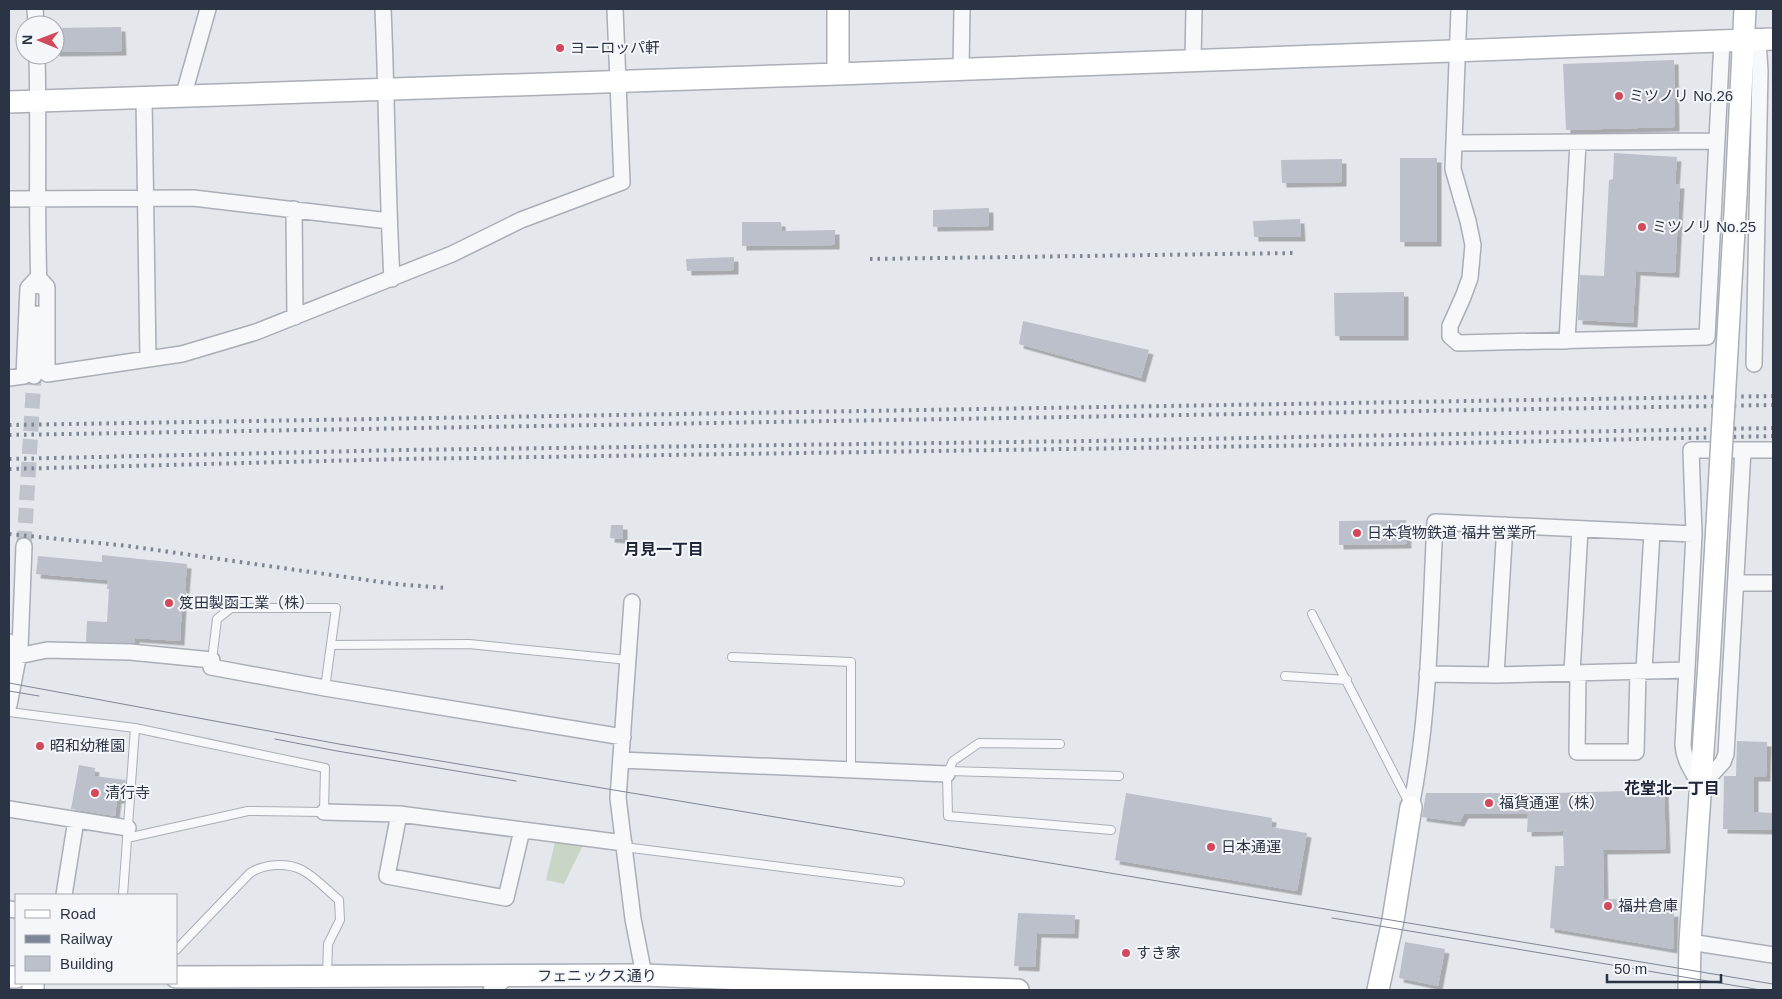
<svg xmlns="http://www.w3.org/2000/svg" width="1782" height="999" font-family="Arial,'Noto Sans JP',sans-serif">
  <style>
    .green { fill: #c9d6c5 }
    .building { fill: #bbc0ca; filter: url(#shadow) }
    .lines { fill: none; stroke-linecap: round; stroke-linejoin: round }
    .street-tunnel { stroke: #bfc3cb; stroke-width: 15; stroke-dasharray: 15 8; stroke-linecap: butt }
    .lane-casing { stroke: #a9aeb7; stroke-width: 10 }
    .street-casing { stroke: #a9aeb7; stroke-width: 18 }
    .secondary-casing { stroke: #a9aeb7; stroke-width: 24 }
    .lane { stroke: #f7f8fa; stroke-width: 8 }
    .street { stroke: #f7f8fa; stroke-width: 15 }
    .secondary { stroke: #fff; stroke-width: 21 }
    .tram { stroke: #7d8696; stroke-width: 1 }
    .rail { stroke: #7d8696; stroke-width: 4; stroke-dasharray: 2.5 5; stroke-linecap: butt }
    .secondary-bridge-casing { stroke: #a9aeb7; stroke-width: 24; stroke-linecap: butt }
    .secondary-bridge { stroke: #fff; stroke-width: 21 }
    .poi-dot { fill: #d1495b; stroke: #f4f6f9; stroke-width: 2 }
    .labels { text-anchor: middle; stroke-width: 4; stroke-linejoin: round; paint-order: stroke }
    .poi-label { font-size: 15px; fill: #2b3445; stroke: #f4f6f9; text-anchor: start }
    .street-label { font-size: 15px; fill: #2b3445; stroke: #f4f6f9 }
    .neighbourhood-label { font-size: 16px; font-weight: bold; fill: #1d2536; stroke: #f4f6f9 }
  </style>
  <defs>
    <filter id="shadow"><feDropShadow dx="4.5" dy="4.5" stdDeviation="0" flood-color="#0004"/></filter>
  </defs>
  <rect width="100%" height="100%" fill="#e4e7ec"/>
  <path class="green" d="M 556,838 L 585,841 L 564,884 L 546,880 Z"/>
  <path class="building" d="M 121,27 L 122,51 L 55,52 L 55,28 Z
    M 1674,60 L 1675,127 L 1566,130 L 1563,64 Z
    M 1614,153 L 1677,157 L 1675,184 L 1680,184 L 1675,273 L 1636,271 L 1633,323 L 1578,320 L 1580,275 L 1604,276 L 1609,180 L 1613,179 Z
    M 1400,158 L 1437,158 L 1437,242 L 1400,242 Z
    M 1342,159 L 1342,182 L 1282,183 L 1281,160 Z
    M 989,208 L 989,226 L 933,227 L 933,210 Z
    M 1300,219 L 1301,237 L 1254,237 L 1253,221 Z
    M 742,222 L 781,222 L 782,231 L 835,230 L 835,245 L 742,246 Z
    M 734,257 L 734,270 L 687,271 L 686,259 Z
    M 1404,292 L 1404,336 L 1335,336 L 1334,293 Z
    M 1023,321 L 1149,350 L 1141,378 L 1019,344 Z
    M 1406,520 L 1407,544 L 1339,545 L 1339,521 Z
    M 611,525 L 623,525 L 623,539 L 610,538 Z
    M 102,555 L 187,564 L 185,591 L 187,591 L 186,606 L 182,605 L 180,641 L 135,638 L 135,643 L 86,642 L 87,621 L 107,622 L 109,589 L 107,589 L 108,580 L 36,574 L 38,556 L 102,562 Z
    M 1737,741 L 1767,742 L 1766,777 L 1754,777 L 1754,812 L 1773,813 L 1773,830 L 1723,829 L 1724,776 L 1736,776 Z
    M 79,765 L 95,768 L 94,776 L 126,780 L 123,799 L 117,799 L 115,816 L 71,809 Z
    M 1664,790 L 1666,849 L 1603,850 L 1604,899 L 1664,900 L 1664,913 L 1674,912 L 1673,949 L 1550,928 L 1555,866 L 1564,866 L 1563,831 L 1527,832 L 1528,814 L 1464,814 L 1460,822 L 1422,817 L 1426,793 L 1554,793 Z
    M 1126,793 L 1272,818 L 1271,827 L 1307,833 L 1297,891 L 1115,860 Z
    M 1018,913 L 1075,915 L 1074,934 L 1037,933 L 1035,967 L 1014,966 Z
    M 1405,942 L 1445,949 L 1438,986 L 1399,978 Z"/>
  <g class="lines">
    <path class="street-tunnel" d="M 24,546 L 34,376"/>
    <g class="lane-casing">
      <path id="lane" d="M 1312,614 L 1410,805
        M 331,645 L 469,644 L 628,660
        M 732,657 L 851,662 L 851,770
        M 212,660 L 217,619 L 231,608 L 336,608 L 325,688
        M 1285,676 L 1347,680
        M 9,712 L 135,728 L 325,768 L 324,812 L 248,811 L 127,838
        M 1060,744 L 979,743 L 953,761 L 947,774 L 948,816 L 1111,830
        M 949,771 L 1119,776
        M 624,847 L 900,882
        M 123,895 L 135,728
        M 176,950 L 250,873 C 264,864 286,862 302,870 C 314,876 328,891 339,900 L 340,920 L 328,944 L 327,975"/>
    </g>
    <g class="street-casing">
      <path id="street" d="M 35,9 L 36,25
        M 383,9 C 387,99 387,189 392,279
        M 1459,9 L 1453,169 L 1468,221 L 1473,245 L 1470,278 L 1463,297 L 1450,326 L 1450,336 L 1458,343 L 1707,337 L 1722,41
        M 37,55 C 39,132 36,209 39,286
        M 1193,60 L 1194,9
        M 961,69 L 962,9
        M 183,97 L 208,9
        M 144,98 L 148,359
        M 1454,143 L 1717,141
        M 9,199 L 193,198 L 389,221
        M 294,209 L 295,317
        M 38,277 L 47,287 L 47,374 L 182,354 L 256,332 L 452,254 L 521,220 L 622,182 L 615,9
        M 1567,341 L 1578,143
        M 1754,364 L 1760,71 L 1758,40
        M 34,376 L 37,314
        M 9,378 L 24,376 L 28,288 L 38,277
        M 1743,450 L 1691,450 L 1694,534 L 1683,745 C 1684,761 1694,774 1701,786 L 1723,762 L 1726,754 L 1743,450 L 1773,450
        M 1736,583 L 1773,583
        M 632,602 L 618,798 L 633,919 L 644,975
        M 9,642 L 11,653 L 18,656 L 47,650 L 130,652 L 212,660 L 211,667 L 325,688 L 623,737
        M 1644,670 L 1652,532
        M 1572,673 L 1580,529
        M 1578,673 L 1577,752 L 1636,752 L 1638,671
        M 1427,674 L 1496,675 L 1687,670
        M 1496,675 L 1505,525
        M 9,705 L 20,648 L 24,546
        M 621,760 L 947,774
        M 1411,807 C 1430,713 1430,617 1435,522 L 1694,534
        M 9,809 L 128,828
        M 324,812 L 399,814 L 624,843
        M 399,814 L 387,876 L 506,898 L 522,830
        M 64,895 L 76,820
        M 9,909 L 16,910
        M 1690,942 L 1773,955
        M 491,990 L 509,976"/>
    </g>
    <g class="secondary-casing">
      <path id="secondary" d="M 838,74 L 838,9
        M 9,102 L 838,74 L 1773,39
        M 1736,195 L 1745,9
        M 9,977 L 16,977
        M 176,977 L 644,975 L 1018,990
        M 33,983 L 33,990
        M 1378,990 L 1393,920 L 1411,807
        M 1689,990 L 1690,942 L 1709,663"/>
    </g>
    <use href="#lane" class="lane"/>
    <use href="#street" class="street"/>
    <use href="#secondary" class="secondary"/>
    <path class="tram" d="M 9,683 L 339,744 L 1773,984
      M 9,691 L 39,696
      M 275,739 L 337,751 L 516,781
      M 1332,918 L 1761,990"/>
    <path class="rail" d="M 870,259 L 1294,253
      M 9,425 L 1773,396
      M 9,435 L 1773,405
      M 9,459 L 403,450 L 1090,441 L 1773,428
      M 9,469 L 404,459 L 1464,443 L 1773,436
      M 9,534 L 128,546 L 395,584 L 446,588"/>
    <g class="secondary-bridge-casing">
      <path id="secondary-bridge" d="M 1709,663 L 1736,195"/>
    </g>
    <use href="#secondary-bridge" class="secondary-bridge"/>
  </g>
  <g class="poi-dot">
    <circle cx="560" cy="48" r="5"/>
    <circle cx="1619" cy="96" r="5"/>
    <circle cx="1642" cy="227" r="5"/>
    <circle cx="1357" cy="533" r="5"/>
    <circle cx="169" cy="603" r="5"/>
    <circle cx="40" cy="746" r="5"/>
    <circle cx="95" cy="793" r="5"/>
    <circle cx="1489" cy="803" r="5"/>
    <circle cx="1211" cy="847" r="5"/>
    <circle cx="1608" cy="906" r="5"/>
    <circle cx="1126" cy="953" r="5"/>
  </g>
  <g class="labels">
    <g class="poi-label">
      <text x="570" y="53">ヨーロッパ軒</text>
      <text x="1629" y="101">ミツノリ No.26</text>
      <text x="1652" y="232">ミツノリ No.25</text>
      <text x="1367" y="538">日本貨物鉄道 福井営業所</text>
      <text x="179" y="608">笈田製函工業（株）</text>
      <text x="50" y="751">昭和幼稚園</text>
      <text x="105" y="798">清行寺</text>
      <text x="1499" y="808">福貨通運（株）</text>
      <text x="1221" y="852">日本通運</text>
      <text x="1618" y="911">福井倉庫</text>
      <text x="1136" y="958">すき家</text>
    </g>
    <g class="street-label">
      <text x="597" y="981">フェニックス通り</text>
    </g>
    <g class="neighbourhood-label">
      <text x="664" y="555">月見一丁目</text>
      <text x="1672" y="794">花堂北一丁目</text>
    </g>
  </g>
  <rect width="1782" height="999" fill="none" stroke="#2b3445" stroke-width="20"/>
  <rect x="15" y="894" width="162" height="90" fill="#f4f6f9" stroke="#a4a8b1"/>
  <rect x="25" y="910" width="25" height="8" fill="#ffffff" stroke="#a4a8b1"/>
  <text x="60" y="919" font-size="15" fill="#2b3445">Road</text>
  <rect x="25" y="935" width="25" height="8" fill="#7d8696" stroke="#a4a8b1"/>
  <text x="60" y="944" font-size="15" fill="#2b3445">Railway</text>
  <rect x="25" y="956" width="25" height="15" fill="#bbc0ca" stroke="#a4a8b1"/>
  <text x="60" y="969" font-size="15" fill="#2b3445">Building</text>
  <g transform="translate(40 40) rotate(271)"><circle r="24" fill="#f4f6f9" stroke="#a4a8b1"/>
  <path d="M0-4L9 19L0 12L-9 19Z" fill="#d1495b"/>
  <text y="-8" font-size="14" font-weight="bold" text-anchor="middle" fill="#2b3445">N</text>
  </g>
  <path d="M1607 974v8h114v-8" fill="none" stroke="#2b3445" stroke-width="2.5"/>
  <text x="1614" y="974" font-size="15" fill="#2b3445" stroke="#f4f6f9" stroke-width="4" paint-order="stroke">50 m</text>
</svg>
